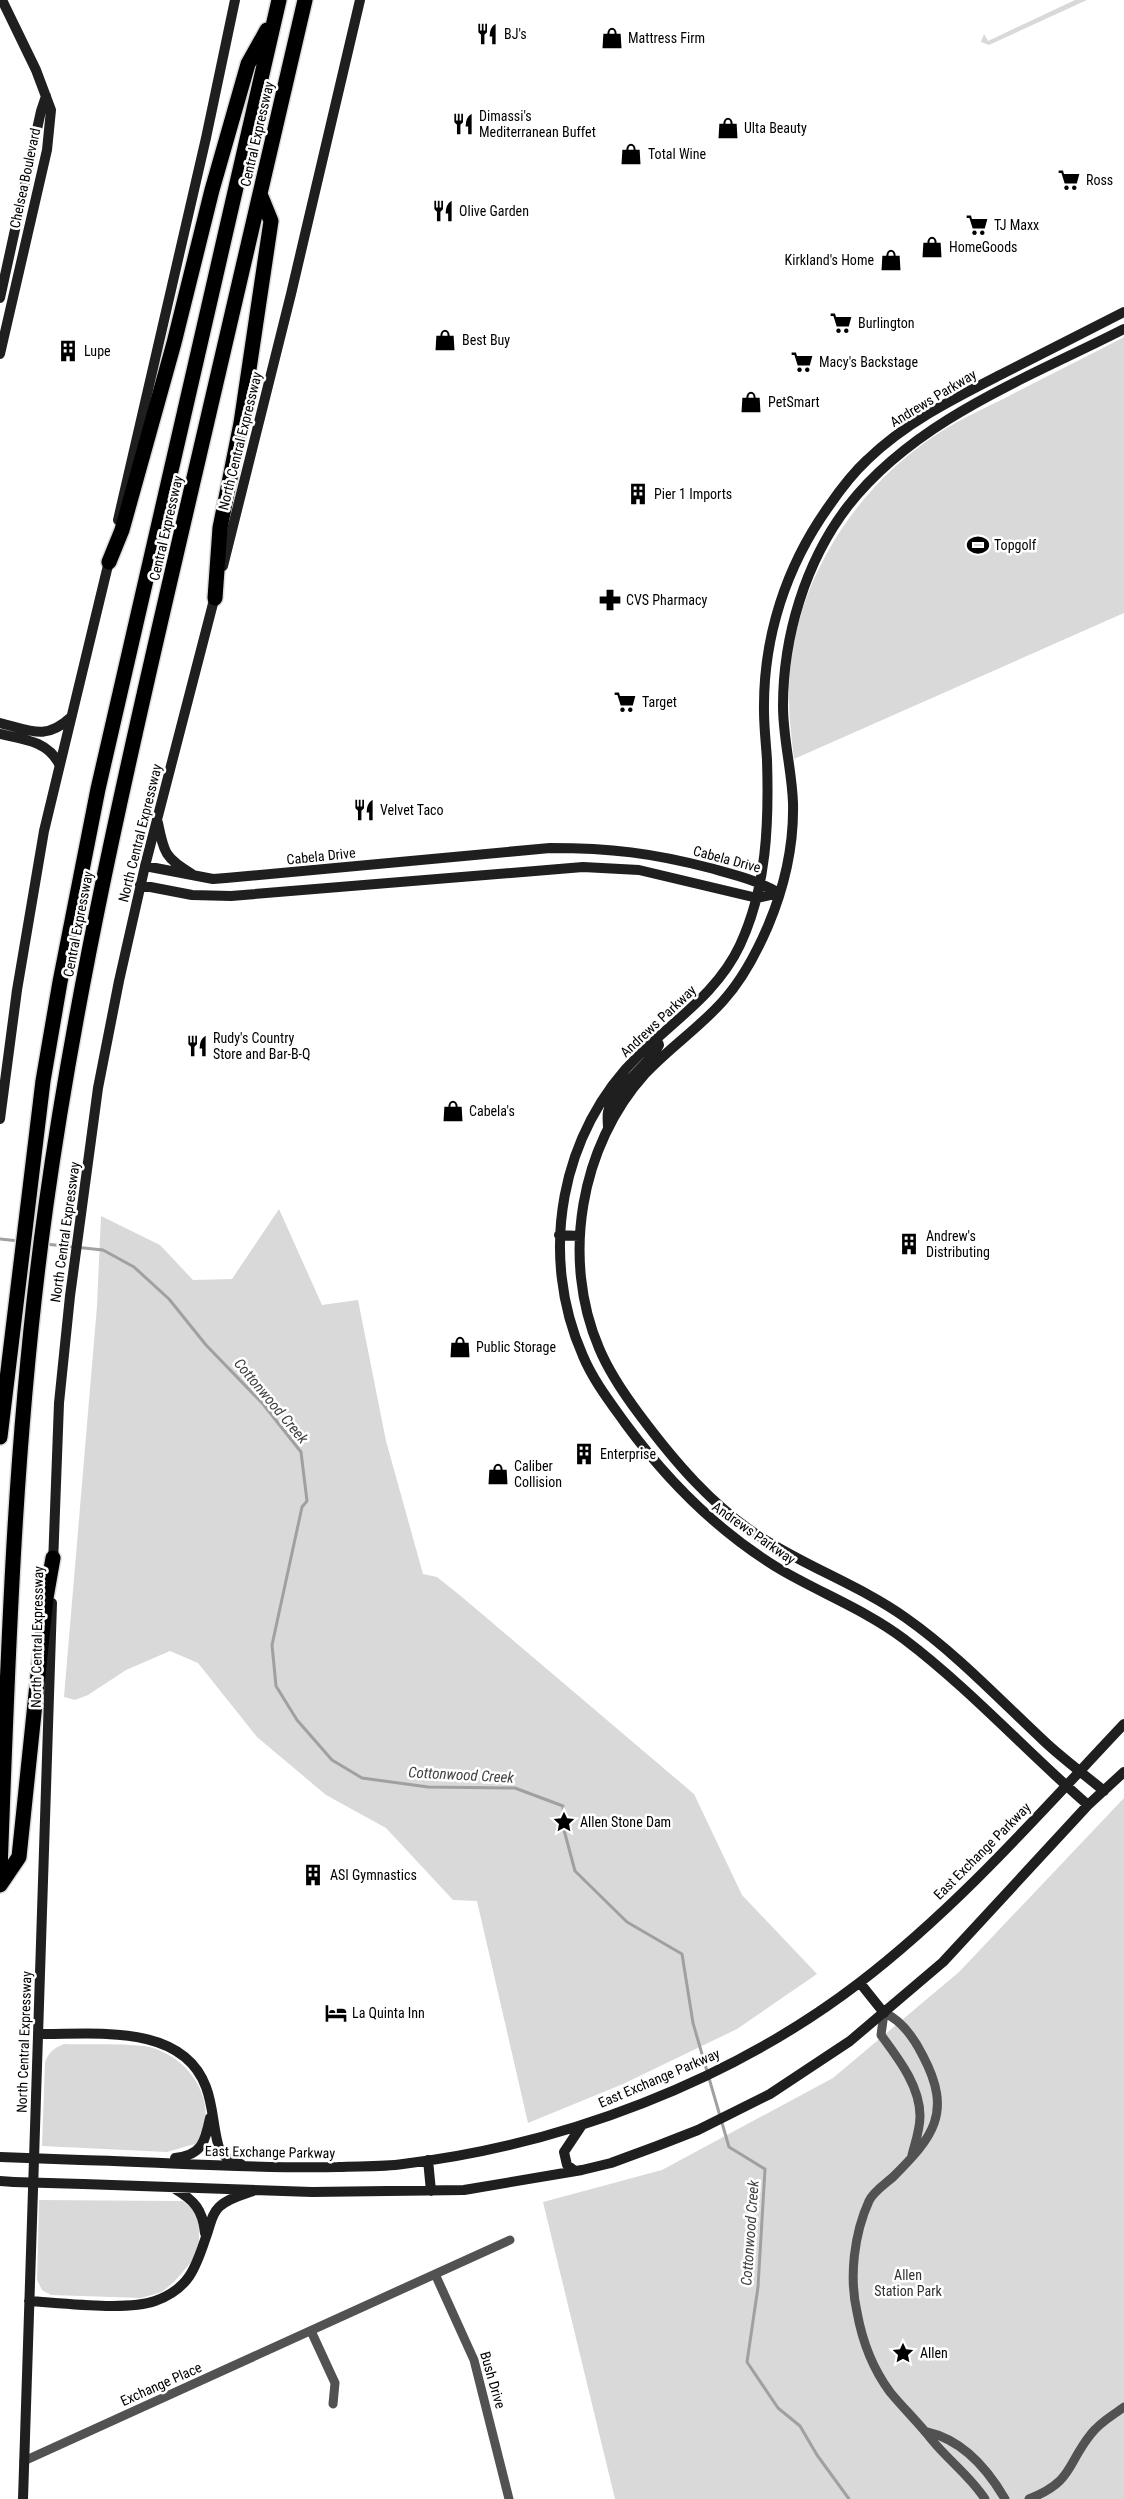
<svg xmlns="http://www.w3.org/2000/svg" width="1124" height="2499" font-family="'Roboto Condensed',sans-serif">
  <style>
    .green { fill: #d9d9d9 }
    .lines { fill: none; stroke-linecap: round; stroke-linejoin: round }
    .stream { stroke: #a0a0a0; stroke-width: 3 }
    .highway-casing { stroke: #dbdbdb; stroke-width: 18 }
    .street { stroke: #525252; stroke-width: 9 }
    .secondary { stroke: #1f1f1f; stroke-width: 10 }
    .highway { stroke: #000; stroke-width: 15 }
    .secondary-bridge { stroke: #1f1f1f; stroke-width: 10 }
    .labels { text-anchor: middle; stroke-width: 5; stroke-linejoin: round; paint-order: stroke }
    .poi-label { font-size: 14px; fill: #000; stroke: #fff; text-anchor: start }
    .street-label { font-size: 14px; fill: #000; stroke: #fff }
    .park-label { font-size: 14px; fill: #303030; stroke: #fff }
    .water-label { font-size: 15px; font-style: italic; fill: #414141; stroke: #fff }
  </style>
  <rect width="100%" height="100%" fill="#fff"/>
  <path class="green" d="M 1075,0 L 1087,0 L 989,45 L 981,42 L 984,34 L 988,41 Z
    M 1124,337 L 1124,613 L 794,759 C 791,734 788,709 789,684 C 793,582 857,484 942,431 C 963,418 987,407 1009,396 C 1047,376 1086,357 1124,337 Z
    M 279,1209 L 322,1305 L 358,1300 L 386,1441 L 423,1574 L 437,1577 L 462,1597 L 694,1794 L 742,1895 L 817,1974 L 737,2029 L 623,2084 L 528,2123 L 477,1901 L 453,1900 L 386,1828 L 326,1795 L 257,1737 L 198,1663 L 170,1651 L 126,1670 L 88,1695 L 75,1700 L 64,1697 L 97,1306 L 101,1216 L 160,1245 L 193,1280 L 232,1279 Z
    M 1124,1798 L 1124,2499 L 615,2499 L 543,2202 L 662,2170 L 833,2078 L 959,1972 Z
    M 64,2044 C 88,2045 128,2043 149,2047 C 183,2055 211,2089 205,2125 C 204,2131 200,2138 198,2143 L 167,2152 L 42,2146 L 45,2062 C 49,2052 54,2048 64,2044 Z
    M 39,2200 L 183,2201 L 199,2215 L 199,2242 L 193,2260 L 174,2282 L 162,2292 L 141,2298 L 51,2295 L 42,2290 L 37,2280 Z"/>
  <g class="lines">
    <path class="stream" d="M 0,1239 L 19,1241
      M 45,1244 L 103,1250 L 134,1267 L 169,1299 L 206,1345 L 263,1404 L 301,1452 L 307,1501 L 302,1507 L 272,1645 L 276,1686 L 297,1720 L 332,1760 L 362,1778 L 428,1787 L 515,1788 L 563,1806 L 564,1830 L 575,1871 L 627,1922 L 682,1954 L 693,2023 L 729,2147 L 765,2169 L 758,2287 L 747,2362 L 778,2408 L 800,2426 L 817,2455 L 849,2499"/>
    <g class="highway-casing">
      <path id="highway" d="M 109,562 L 122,530 L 174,343 L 212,190 L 248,64 L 267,30
        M 215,598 L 220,528 L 241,423 L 271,221 L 260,194
        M 0,1437 L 43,1081 L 60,982 L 98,789 L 279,0
        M 0,1872 C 8,1649 15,1426 46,1205 C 76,990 124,779 173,568 C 217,379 261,189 305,0
        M 0,1885 L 19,1857 L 46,1598 L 53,1558"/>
    </g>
    <path class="street" d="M 912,2155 C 915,2143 920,2130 920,2116 C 920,2086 898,2058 881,2035 L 884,2013 C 902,2020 914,2038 923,2056 C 953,2113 933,2137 893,2177 C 885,2184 873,2192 869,2201 C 854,2234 849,2277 857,2312 C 862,2340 873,2369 890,2392 C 903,2408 919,2423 932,2440 C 949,2461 970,2476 985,2499
      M 435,2274 L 474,2360 L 509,2499
      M 311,2331 L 335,2383 L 333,2404
      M 927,2432 C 963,2440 987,2468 1005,2499
      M 24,2461 L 510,2240
      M 1029,2499 C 1074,2481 1066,2465 1091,2434 C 1100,2422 1112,2416 1124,2407"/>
    <path class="secondary" d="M 0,298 L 41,111 L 46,96
      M 0,354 L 47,150 L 51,110 L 36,70 L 2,0
      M 118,520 L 206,138 L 235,0
      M 223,566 L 291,294 L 360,0
      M 0,723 C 30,730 45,741 70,718
      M 0,734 C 23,739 48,741 59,764
      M 158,823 C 164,853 165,858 192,874
      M 145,866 L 213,879 L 226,878 L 550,848 C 611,848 652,853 710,868 C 735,875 757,880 779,893
      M 140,885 L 192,895 L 231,896 L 583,867 L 639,870 L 757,898 L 779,893
      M 0,1119 L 17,990 L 44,831 L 110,557
      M 608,1128 C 608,1123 607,1117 608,1112 C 613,1088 648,1067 659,1045 L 657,1039
      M 559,1235 L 579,1236
      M 53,1564 L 59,1403 L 70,1296 L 98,1088 L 119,981 L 145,866 L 216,592
      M 1104,1791 C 1084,1774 1063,1759 1044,1741 C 999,1699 957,1654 906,1618 C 861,1586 809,1568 762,1538 C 712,1506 674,1461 639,1414 C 624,1394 609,1372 599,1348 C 561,1259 580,1146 645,1074 C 669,1048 699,1028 723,1001 C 743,979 756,954 768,926 C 784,888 794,845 793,803 C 792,771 783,739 783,706 C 783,637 805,562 848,506 C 916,419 1028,378 1124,329
      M 1088,1805 C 1026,1751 970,1689 904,1639 C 867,1611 823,1594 783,1571 C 719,1533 669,1483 625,1423 C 610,1402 593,1380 583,1356 C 538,1255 560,1131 640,1054 C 676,1019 718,992 740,945 C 767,887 769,823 767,760 C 766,744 764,727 764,711 C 763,637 786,566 829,506 C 840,490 853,473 867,460 C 905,423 953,399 1000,375 C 1041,354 1083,333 1124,312
      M 860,1983 L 884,2013
      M 38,2034 C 93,2035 182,2022 206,2087 C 214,2108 213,2131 220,2151 L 227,2158 L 241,2164
      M 175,2158 C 202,2155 205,2142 210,2118
      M 81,2160 C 166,2162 252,2169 338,2167 C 359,2166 382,2167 403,2164 C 563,2145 731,2081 859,1983 C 957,1908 1040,1813 1124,1724
      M 428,2160 L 431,2191
      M 575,2171 L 567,2165 L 564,2152 L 582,2125
      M 0,2181 L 14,2182
      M 83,2184 L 312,2192 L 464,2190 L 582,2170 L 611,2163 L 657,2146 L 698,2130 L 770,2094 L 850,2041 L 943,1962 L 1088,1805 L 1124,1772
      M 175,2189 C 194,2200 203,2210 205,2233
      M 29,2301 C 61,2303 127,2311 155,2301 C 192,2288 197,2263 208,2231 C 211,2222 212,2214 219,2207 C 228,2198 242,2195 253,2191
      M 23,2499 L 52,1603"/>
    <use href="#highway" class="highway"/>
    <path class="secondary-bridge" d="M 0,2157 L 81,2160
      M 14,2182 L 83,2184"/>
  </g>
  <defs>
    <g id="restaurant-bare" transform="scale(1.725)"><path d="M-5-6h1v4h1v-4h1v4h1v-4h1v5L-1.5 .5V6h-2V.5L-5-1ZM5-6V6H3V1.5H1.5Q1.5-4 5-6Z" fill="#000" stroke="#fff" stroke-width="2.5" paint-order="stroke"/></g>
    <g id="shop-bare" transform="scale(1.725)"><path d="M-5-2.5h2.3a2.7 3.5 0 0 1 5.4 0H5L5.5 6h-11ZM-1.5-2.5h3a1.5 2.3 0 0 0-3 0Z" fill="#000" stroke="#fff" stroke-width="2.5" paint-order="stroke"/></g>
    <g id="supermarket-bare" transform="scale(1.725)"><path d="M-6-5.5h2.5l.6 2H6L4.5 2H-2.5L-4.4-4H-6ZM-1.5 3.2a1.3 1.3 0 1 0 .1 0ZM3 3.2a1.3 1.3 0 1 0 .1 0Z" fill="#000" stroke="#fff" stroke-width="2.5" paint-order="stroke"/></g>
    <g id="building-bare" transform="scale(1.725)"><path d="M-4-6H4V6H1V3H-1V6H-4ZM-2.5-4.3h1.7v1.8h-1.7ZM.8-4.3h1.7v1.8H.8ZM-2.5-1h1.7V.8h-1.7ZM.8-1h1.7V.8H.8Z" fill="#000" stroke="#fff" stroke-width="2.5" paint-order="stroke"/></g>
    <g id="stadium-bare" transform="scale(1.725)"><path d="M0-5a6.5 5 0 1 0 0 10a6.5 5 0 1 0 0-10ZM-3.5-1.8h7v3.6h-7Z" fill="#000" stroke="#fff" stroke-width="2.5" paint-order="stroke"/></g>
    <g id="pharmacy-bare" transform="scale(1.725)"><path d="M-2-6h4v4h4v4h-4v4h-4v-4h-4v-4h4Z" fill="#000" stroke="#fff" stroke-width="2.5" paint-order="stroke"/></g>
    <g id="sight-bare" transform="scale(1.725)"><path d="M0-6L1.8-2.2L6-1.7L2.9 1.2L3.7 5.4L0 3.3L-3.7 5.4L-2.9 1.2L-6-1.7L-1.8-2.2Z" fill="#000" stroke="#fff" stroke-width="2.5" paint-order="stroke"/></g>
    <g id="hotel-bare" transform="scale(1.725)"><path d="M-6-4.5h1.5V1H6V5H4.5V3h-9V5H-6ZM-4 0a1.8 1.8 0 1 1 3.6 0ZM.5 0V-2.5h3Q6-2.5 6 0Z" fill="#000" stroke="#fff" stroke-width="2.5" paint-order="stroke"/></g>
  </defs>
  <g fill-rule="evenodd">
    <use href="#restaurant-bare" x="487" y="34"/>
    <use href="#shop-bare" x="612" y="38"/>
    <use href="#restaurant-bare" x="463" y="124"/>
    <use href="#shop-bare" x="728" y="128"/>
    <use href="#shop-bare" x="631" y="154"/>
    <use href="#supermarket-bare" x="1069" y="180"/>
    <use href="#restaurant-bare" x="443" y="211"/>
    <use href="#supermarket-bare" x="977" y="225"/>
    <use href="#shop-bare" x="932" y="247"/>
    <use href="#shop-bare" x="891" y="260"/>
    <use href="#supermarket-bare" x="841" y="323"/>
    <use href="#shop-bare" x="445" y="340"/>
    <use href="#building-bare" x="68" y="351"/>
    <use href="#supermarket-bare" x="802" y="362"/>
    <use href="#shop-bare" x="751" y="402"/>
    <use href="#building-bare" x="638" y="494"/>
    <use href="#stadium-bare" x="978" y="545"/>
    <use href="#pharmacy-bare" x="610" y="600"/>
    <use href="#supermarket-bare" x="625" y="702"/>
    <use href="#restaurant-bare" x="364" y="810"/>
    <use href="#restaurant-bare" x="197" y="1046"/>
    <use href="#shop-bare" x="453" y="1111"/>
    <use href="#building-bare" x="909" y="1244"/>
    <use href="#shop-bare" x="460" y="1347"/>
    <use href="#building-bare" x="584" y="1454"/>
    <use href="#shop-bare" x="498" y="1474"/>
    <use href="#sight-bare" x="564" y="1822"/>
    <use href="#building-bare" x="313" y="1875"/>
    <use href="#hotel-bare" x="336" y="2013"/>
    <use href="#sight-bare" x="903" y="2353"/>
  </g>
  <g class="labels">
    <g class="poi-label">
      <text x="504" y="39">BJ's</text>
      <text x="628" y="43">Mattress Firm</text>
      <text x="479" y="121">Dimassi's<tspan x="479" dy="16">Mediterranean Buffet</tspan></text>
      <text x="744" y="133">Ulta Beauty</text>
      <text x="648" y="159">Total Wine</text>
      <text x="1086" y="185">Ross</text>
      <text x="459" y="216">Olive Garden</text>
      <text x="994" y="230">TJ Maxx</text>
      <text x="949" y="252">HomeGoods</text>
      <text x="874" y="265" text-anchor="end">Kirkland's Home</text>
      <text x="858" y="328">Burlington</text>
      <text x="462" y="345">Best Buy</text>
      <text x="84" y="356">Lupe</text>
      <text x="819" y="367">Macy's Backstage</text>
      <text x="768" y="407">PetSmart</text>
      <text x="654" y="499">Pier 1 Imports</text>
      <text x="994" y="550">Topgolf</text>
      <text x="626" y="605">CVS Pharmacy</text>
      <text x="642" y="707">Target</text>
      <text x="380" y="815">Velvet Taco</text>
      <text x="213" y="1043">Rudy's Country<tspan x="213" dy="16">Store and Bar-B-Q</tspan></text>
      <text x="469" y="1116">Cabela's</text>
      <text x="926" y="1241">Andrew's<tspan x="926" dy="16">Distributing</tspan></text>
      <text x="476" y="1352">Public Storage</text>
      <text x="600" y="1459">Enterprise</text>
      <text x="514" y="1471">Caliber<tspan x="514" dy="16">Collision</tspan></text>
      <text x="580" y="1827">Allen Stone Dam</text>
      <text x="330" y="1880">ASI Gymnastics</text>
      <text x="352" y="2018">La Quinta Inn</text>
      <text x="920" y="2358">Allen</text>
    </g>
    <g class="street-label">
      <text transform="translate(257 134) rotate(-77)" y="5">Central Expressway</text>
      <text transform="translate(25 178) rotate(-78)" y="5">Chelsea Boulevard</text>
      <text transform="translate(933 398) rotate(-31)" y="5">Andrews Parkway</text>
      <text transform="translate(240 441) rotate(-76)" y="5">North Central Expressway</text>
      <text transform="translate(166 528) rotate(-77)" y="5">Central Expressway</text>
      <text transform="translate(140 833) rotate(-76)" y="5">North Central Expressway</text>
      <text transform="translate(321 856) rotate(-6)" y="5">Cabela Drive</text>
      <text transform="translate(727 859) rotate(15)" y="5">Cabela Drive</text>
      <text transform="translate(78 924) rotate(-79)" y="5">Central Expressway</text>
      <text transform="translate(658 1021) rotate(-43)" y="5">Andrews Parkway</text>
      <text transform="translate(65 1232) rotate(-82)" y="5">North Central Expressway</text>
      <text transform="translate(754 1533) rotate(35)" y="5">Andrews Parkway</text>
      <text transform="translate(37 1637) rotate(-89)" y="5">North Central Expressway</text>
      <text transform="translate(982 1851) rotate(-45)" y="5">East Exchange Parkway</text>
      <text transform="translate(24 2042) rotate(-88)" y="5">North Central Expressway</text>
      <text transform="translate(659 2078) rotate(-23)" y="5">East Exchange Parkway</text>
      <text transform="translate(270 2152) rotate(1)" y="5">East Exchange Parkway</text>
      <text transform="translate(493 2380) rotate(74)" y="5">Bush Drive</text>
      <text transform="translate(161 2384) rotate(-24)" y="5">Exchange Place</text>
    </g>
    <g class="park-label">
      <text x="908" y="2280">Allen<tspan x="908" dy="16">Station Park</tspan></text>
    </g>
    <g class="water-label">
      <text transform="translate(271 1401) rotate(50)" y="5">Cottonwood Creek</text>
      <text transform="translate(461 1775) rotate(3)" y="5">Cottonwood Creek</text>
      <text transform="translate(750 2233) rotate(-86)" y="5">Cottonwood Creek</text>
    </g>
  </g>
</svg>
